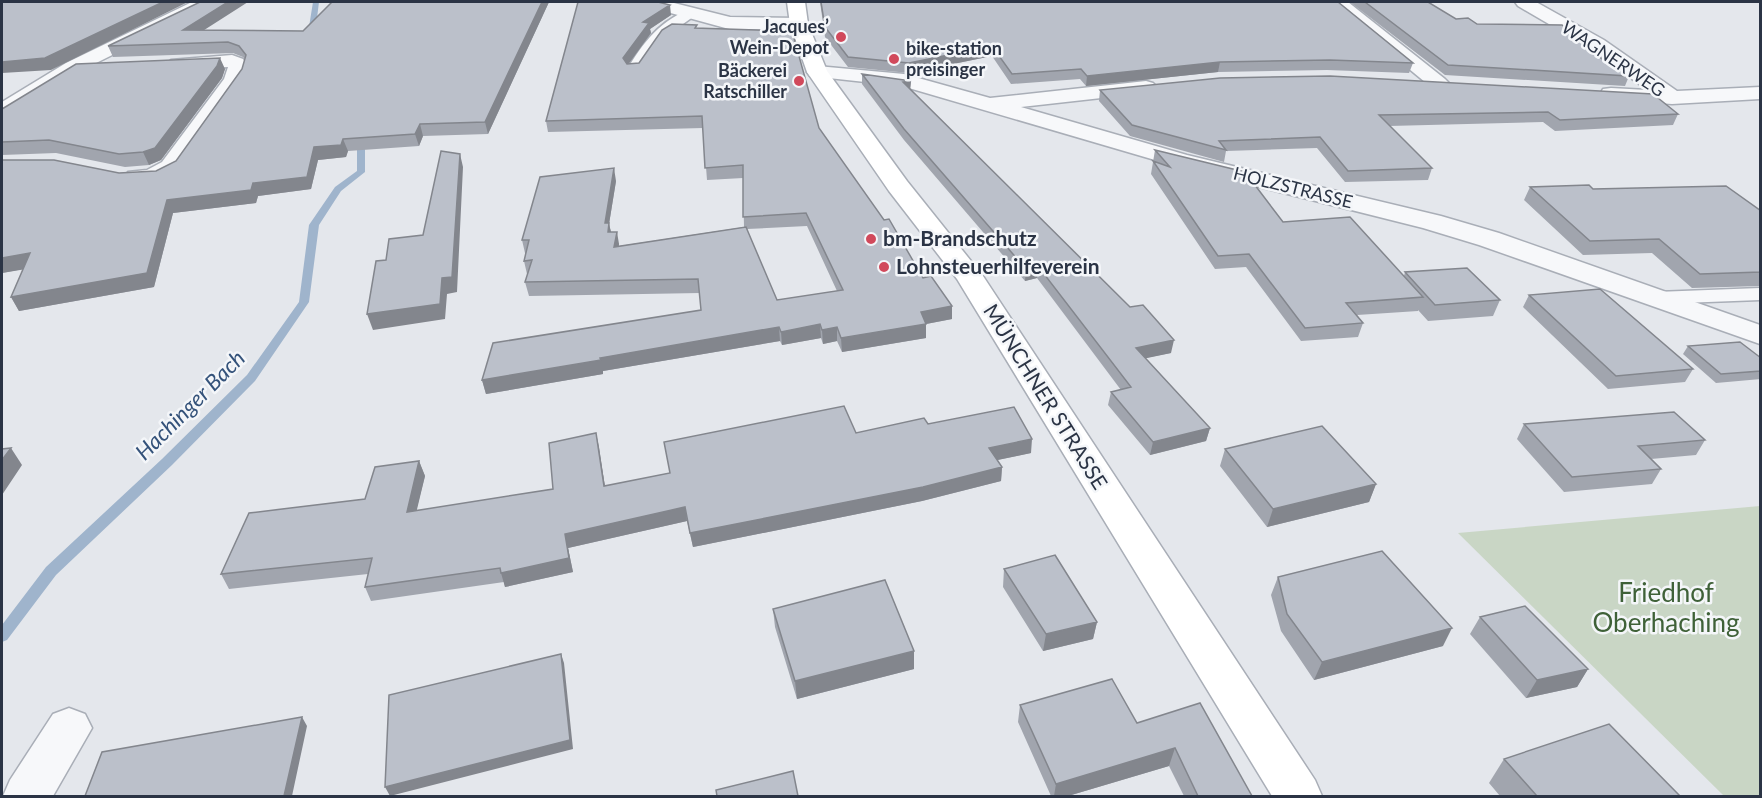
<svg xmlns="http://www.w3.org/2000/svg" width="1762" height="798" font-family="Lato,sans-serif">
  <style>
    .green { fill: #c9d6c5 }
    .lines { fill: none; stroke-linecap: round; stroke-linejoin: round }
    .stream { fill: #9fb4cc; fill-rule: evenodd }
    .lane-casing { stroke: #a9aeb7; stroke-width: 3 }
    .street-casing { stroke: #a9aeb7; stroke-width: 3 }
    .secondary-casing { stroke: #a9aeb7; stroke-width: 3 }
    .lane { fill: #f7f8fa; fill-rule: evenodd }
    .street { fill: #f7f8fa; fill-rule: evenodd }
    .secondary { fill: #fff; fill-rule: evenodd }
    .wall { fill: #a1a5ae; fill-rule: evenodd }
    .shaded-wall { fill: #83868d }
    .building { fill: #bbc0ca; stroke: #83868d; stroke-width: 1.5 }
    .poi-dot { fill: #d1495b; stroke: #f4f6f9; stroke-width: 2 }
    .labels { text-anchor: middle; stroke-width: 5; stroke-linejoin: round; paint-order: stroke }
    .far-poi-label { font-size: 18px; font-weight: bold; fill: #2b3445; stroke: #f4f6f9; text-anchor: end }
    .far-street-label { font-size: 18px; fill: #2b3445; stroke: #f4f6f9 }
    .poi-label { font-size: 21px; font-weight: bold; fill: #2b3445; stroke: #f4f6f9; text-anchor: start }
    .street-label { font-size: 21px; fill: #2b3445; stroke: #f4f6f9 }
    .water-label { font-size: 22px; font-style: italic; fill: #34527a; stroke: #f4f6f9 }
    .near-park-label { font-size: 26px; fill: #3f6138; stroke: #f4f6f9 }
  </style>
  <rect width="100%" height="100%" fill="#e4e7ec"/>
  <path class="green" d="M 1760,506 L 1760,796 L 1724,796 L 1458,533 Z"/>
  <g class="lines">
    <path class="stream" d="M 313,2 L 319,2 L 316,26 L 322,31 L 322,33 L 318,33 L 309,27 Z
      M 361,134 L 368,136 L 365,149 L 365,172 L 341,191 L 319,225 L 309,302 L 255,381 L 172,465 L 56,575 L 7,640 L 2,642 L 2,625 L 46,567 L 162,459 L 247,375 L 299,302 L 309,225 L 335,187 L 357,171 L 357,149 Z"/>
    <g class="lane-casing">
      <path id="lane" d="M 693,9 L 697,10 L 697,14 L 662,39 L 639,73 L 629,73 L 627,70 C 641,44 663,17 693,9 Z
        M 1760,288 L 1760,300 L 1656,304 L 1649,302 L 1647,298 L 1649,294 L 1656,292 Z"/>
    </g>
    <g class="street-casing">
      <path id="street" d="M 192,2 L 214,2 L 211,6 L 80,71 L 10,116 L 2,118 L 2,102 L 66,63 Z
        M 642,2 L 670,2 L 730,17 L 799,18 L 806,20 L 808,24 L 806,28 L 799,30 L 729,29 L 645,6 Z
        M 1328,2 L 1348,2 L 1445,79 L 1449,83 L 1445,87 L 1438,89 L 1431,87 Z
        M 1515,2 L 1536,2 L 1604,40 L 1677,91 L 1760,87 L 1760,99 L 1672,104 L 1603,99 L 1600,94 L 1603,89 L 1611,88 L 1647,90 L 1590,48 L 1518,6 Z
        M 232,55 L 243,59 L 248,67 L 244,80 L 180,172 L 152,184 L 128,182 L 125,177 L 128,172 L 147,170 L 162,162 L 224,79 L 228,67 L 178,70 L 171,68 L 168,64 L 171,60 Z
        M 817,66 L 904,74 L 990,98 L 1146,81 L 1153,83 L 1157,87 L 1153,91 L 1146,93 L 1021,107 L 1187,155 L 1441,216 L 1499,233 L 1760,325 L 1760,344 L 1479,245 L 1423,228 L 1172,165 L 902,86 L 810,76 L 807,72 L 810,68 Z
        M 69,708 L 85,714 L 92,728 L 53,796 L 3,796 L 10,780 L 53,714 Z"/>
    </g>
    <g class="secondary-casing">
      <path id="secondary" d="M 787,2 L 805,2 L 808,24 L 827,71 L 907,181 L 983,276 L 1315,780 L 1322,796 L 1272,796 L 957,279 L 889,191 L 807,72 L 790,24 Z"/>
    </g>
    <use href="#lane" class="lane"/>
    <use href="#street" class="street"/>
    <use href="#secondary" class="secondary"/>
  </g>
  <path class="wall" d="M 332,2 L 549,2 L 488,134 L 423,136 L 419,146 L 348,151 L 346,157 L 318,160 L 311,189 L 258,196 L 256,203 L 173,213 L 154,287 L 19,311 L 11,297 L 23,269 L 2,273 L 2,160 L 119,173 L 156,171 L 176,161 L 242,69 L 245,59 L 243,57 L 233,53 L 113,57 L 108,46 L 204,30 L 303,31 Z
    M 578,2 L 671,15 L 650,29 L 651,33 L 628,64 L 639,63 L 697,28 L 819,128 L 923,278 L 952,306 L 952,319 L 926,324 L 926,338 L 842,352 L 837,341 L 823,344 L 821,338 L 782,345 L 780,341 L 603,371 L 603,374 L 486,394 L 482,380 L 701,310 L 700,293 L 529,296 L 525,282 L 528,274 L 527,274 L 524,261 L 526,253 L 525,253 L 522,240 L 616,181 L 609,224 L 611,232 L 619,244 L 619,246 L 744,227 L 743,178 L 707,180 L 703,128 L 548,132 L 546,121 ZM 807,226 L 837,291 L 777,300 L 747,229 Z
    M 820,2 L 1338,2 L 1413,63 L 1409,73 L 1327,70 L 1218,72 L 1086,86 L 1080,79 L 1011,84 L 992,56 L 909,73 L 848,67 L 825,37 Z
    M 1350,2 L 1428,2 L 1456,19 L 1477,24 L 1608,64 L 1629,76 L 1625,86 L 1445,75 Z
    M 225,69 L 222,78 L 161,160 L 149,165 L 125,167 L 56,153 L 2,155 L 2,109 Z
    M 862,74 L 911,81 L 910,89 L 1171,353 L 1145,358 L 1210,428 L 1206,441 L 1150,455 L 1108,405 L 1111,392 L 1121,390 L 1037,278 L 1025,281 L 904,140 L 862,84 Z
    M 1100,90 L 1678,114 L 1673,125 L 1555,131 L 1543,122 L 1389,126 L 1432,168 L 1428,180 L 1345,182 L 1317,148 L 1226,151 L 1224,162 L 1130,136 L 1099,101 Z
    M 1155,150 L 1283,222 L 1404,276 L 1405,272 L 1500,300 L 1493,316 L 1428,321 L 1418,310 L 1418,311 L 1357,315 L 1363,323 L 1358,337 L 1301,341 L 1246,267 L 1215,269 L 1151,174 Z
    M 1530,187 L 1593,189 L 1761,211 L 1761,286 L 1760,286 L 1692,288 L 1652,253 L 1583,255 L 1524,200 Z
    M 1529,295 L 1693,369 L 1685,382 L 1608,389 L 1523,307 Z
    M 1688,346 L 1761,358 L 1761,379 L 1716,383 L 1683,354 Z
    M 928,424 L 1031,453 L 997,460 L 1002,467 L 1001,481 L 922,501 L 693,547 L 687,521 L 568,548 L 573,572 L 505,587 L 504,582 L 371,601 L 365,587 L 368,574 L 229,589 L 221,574 L 365,499 L 419,461 L 425,476 L 416,511 L 553,489 L 596,433 L 605,486 L 670,473 L 856,433 Z
    M 1524,424 L 1705,440 L 1696,455 L 1651,459 L 1661,469 L 1652,484 L 1564,492 L 1517,439 Z
    M 1225,449 L 1376,484 L 1369,502 L 1267,527 L 1220,466 Z
    M 1004,569 L 1097,622 L 1093,639 L 1043,651 L 1003,587 Z
    M 1278,577 L 1443,646 L 1314,680 L 1281,631 L 1271,595 Z
    M 773,609 L 914,669 L 797,699 L 775,627 Z
    M 1480,617 L 1588,669 L 1577,687 L 1526,698 L 1470,634 Z
    M 1020,705 L 1137,723 L 1252,796 L 1184,796 L 1169,766 L 1068,796 L 1051,796 L 1018,722 Z
    M 1504,759 L 1680,796 L 1500,796 L 1489,783 Z"/>
  <path class="shaded-wall" d="M 163,2 L 188,2 L 51,70 L 2,73 L 2,62 Z
    M 228,2 L 248,2 L 187,41 L 183,30 Z
    M 542,2 L 549,2 L 488,134 L 485,122 Z
    M 670,5 L 671,15 L 650,29 L 651,33 L 625,69 L 623,58 L 643,22 Z
    M 992,46 L 992,56 L 909,73 L 909,63 Z
    M 220,58 L 225,69 L 222,78 L 161,160 L 149,165 L 143,152 Z
    M 1220,62 L 1218,72 L 1086,86 L 1087,76 Z
    M 911,81 L 910,91 L 903,82 Z
    M 420,124 L 423,136 L 419,146 L 415,134 Z
    M 343,139 L 348,151 L 346,157 L 318,160 L 311,189 L 258,196 L 256,203 L 173,213 L 154,287 L 19,311 L 11,297 L 167,200 L 314,147 Z
    M 460,154 L 463,167 L 457,292 L 447,294 L 445,319 L 373,330 L 367,314 L 442,278 Z
    M 614,168 L 616,181 L 609,224 L 612,236 L 610,245 L 605,223 Z
    M 617,232 L 619,244 L 617,260 L 614,247 Z
    M 30,253 L 38,267 L 2,273 L 2,258 Z
    M 1038,266 L 1037,278 L 1025,281 L 1026,269 Z
    M 952,306 L 952,319 L 926,324 L 926,338 L 842,352 L 841,338 L 921,312 Z
    M 820,324 L 821,338 L 782,345 L 781,332 Z
    M 779,327 L 780,341 L 603,371 L 603,374 L 486,394 L 482,380 L 600,358 Z
    M 837,327 L 837,341 L 823,344 L 822,330 Z
    M 1174,340 L 1171,353 L 1133,361 L 1136,348 Z
    M 1210,428 L 1206,441 L 1150,455 L 1153,442 Z
    M 596,433 L 599,447 L 607,500 L 604,486 Z
    M 1032,439 L 1031,453 L 988,462 L 989,448 Z
    M 11,448 L 22,465 L 2,495 L 2,460 Z
    M 419,461 L 425,476 L 413,526 L 407,512 Z
    M 1002,467 L 1001,481 L 922,501 L 693,547 L 690,533 Z
    M 1376,484 L 1369,502 L 1267,527 L 1273,509 Z
    M 685,507 L 687,521 L 568,548 L 573,572 L 505,587 L 501,573 L 565,534 Z
    M 1097,622 L 1093,639 L 1043,651 L 1046,634 Z
    M 1452,628 L 1443,646 L 1314,680 L 1322,662 Z
    M 914,651 L 914,669 L 797,699 L 795,681 Z
    M 561,654 L 564,663 L 573,749 L 390,796 L 385,787 Z
    M 1588,669 L 1577,687 L 1526,698 L 1537,680 Z
    M 302,717 L 307,726 L 292,796 L 284,796 Z
    M 1175,748 L 1169,766 L 1068,796 L 1054,796 L 1056,784 Z"/>
  <path class="building" d="M 2,2 L 163,2 L 45,58 L 2,62 Z
    M 200,2 L 228,2 L 183,30 L 303,31 L 332,2 L 542,2 L 485,122 L 420,124 L 415,134 L 343,139 L 341,145 L 314,147 L 307,177 L 253,183 L 251,190 L 167,200 L 147,273 L 11,297 L 30,253 L 2,258 L 2,160 L 54,160 L 119,173 L 156,171 L 176,161 L 242,69 L 246,55 L 239,46 L 228,42 L 108,46 Z
    M 578,2 L 658,2 L 670,5 L 643,22 L 649,23 L 623,58 L 627,64 L 639,63 L 662,30 L 672,24 L 697,25 L 695,28 L 792,31 L 819,128 L 884,220 L 889,219 L 923,278 L 931,276 L 952,306 L 921,312 L 926,324 L 841,338 L 837,327 L 822,330 L 820,324 L 781,332 L 779,327 L 600,358 L 601,360 L 482,380 L 493,343 L 701,310 L 698,279 L 525,282 L 532,260 L 524,261 L 529,240 L 522,240 L 540,177 L 614,168 L 605,223 L 609,223 L 608,232 L 617,232 L 614,247 L 746,227 L 777,300 L 843,290 L 806,213 L 743,217 L 743,165 L 705,168 L 702,116 L 546,121 Z
    M 821,2 L 1338,2 L 1413,63 L 1330,60 L 1220,62 L 1087,76 L 1081,69 L 1012,74 L 992,46 L 909,63 L 848,57 L 825,27 Z
    M 1365,2 L 1428,2 L 1456,19 L 1468,18 L 1477,24 L 1562,25 L 1608,64 L 1613,64 L 1629,76 L 1448,65 Z
    M 220,58 L 217,66 L 155,148 L 143,152 L 119,154 L 49,140 L 2,142 L 2,109 L 76,64 Z
    M 862,74 L 911,81 L 903,82 L 1130,307 L 1143,305 L 1174,340 L 1136,348 L 1210,428 L 1153,442 L 1111,392 L 1131,387 L 1038,266 L 1026,269 L 904,129 Z
    M 1330,76 L 1653,94 L 1678,114 L 1560,120 L 1548,112 L 1379,115 L 1432,168 L 1348,171 L 1320,137 L 1219,141 L 1226,150 L 1132,125 L 1100,90 L 1220,78 Z
    M 1155,150 L 1245,172 L 1283,222 L 1350,217 L 1423,297 L 1346,303 L 1363,323 L 1305,328 L 1249,254 L 1218,256 L 1153,161 L 1170,167 Z
    M 441,151 L 460,154 L 452,277 L 442,278 L 440,304 L 367,314 L 376,261 L 386,260 L 389,239 L 423,235 Z
    M 1589,185 L 1593,189 L 1726,186 L 1761,211 L 1761,272 L 1700,274 L 1659,239 L 1590,241 L 1530,187 Z
    M 1467,268 L 1500,300 L 1435,305 L 1405,272 Z
    M 1600,289 L 1693,369 L 1616,376 L 1529,295 Z
    M 1740,342 L 1761,358 L 1761,371 L 1721,374 L 1688,346 Z
    M 844,406 L 856,433 L 924,418 L 928,424 L 1014,407 L 1032,439 L 989,448 L 1002,467 L 923,487 L 690,533 L 685,507 L 565,534 L 569,558 L 501,573 L 500,568 L 365,587 L 372,558 L 221,574 L 249,513 L 365,499 L 375,467 L 419,461 L 407,512 L 553,489 L 549,443 L 596,433 L 604,486 L 670,473 L 664,442 Z
    M 1674,412 L 1705,440 L 1638,446 L 1661,469 L 1572,477 L 1524,424 Z
    M 1322,426 L 1376,484 L 1273,509 L 1225,449 Z
    M 11,448 L 2,460 L 2,449 Z
    M 1382,551 L 1452,628 L 1322,662 L 1287,614 L 1278,577 Z
    M 1055,555 L 1097,622 L 1046,634 L 1004,569 Z
    M 885,580 L 914,651 L 795,681 L 773,609 Z
    M 1525,606 L 1588,669 L 1537,680 L 1480,617 Z
    M 561,654 L 570,740 L 385,787 L 389,695 Z
    M 1112,679 L 1137,723 L 1200,703 L 1252,796 L 1198,796 L 1175,748 L 1056,784 L 1020,705 Z
    M 302,717 L 284,796 L 85,796 L 102,752 Z
    M 1609,724 L 1680,796 L 1537,796 L 1504,759 Z
    M 793,771 L 798,796 L 717,796 L 716,790 Z"/>
  <g class="poi-dot">
    <circle cx="841" cy="37" r="6"/>
    <circle cx="894" cy="59" r="6"/>
    <circle cx="799" cy="81" r="6"/>
    <circle cx="871" cy="239" r="6"/>
    <circle cx="884" cy="267" r="6"/>
  </g>
  <g class="labels">
    <g class="far-poi-label">
      <text x="829" y="33">Jacques’<tspan x="829" dy="21">Wein-Depot</tspan></text>
      <text x="906" y="55" text-anchor="start">bike-station<tspan x="906" dy="21">preisinger</tspan></text>
      <text x="787" y="77">Bäckerei<tspan x="787" dy="21">Ratschiller</tspan></text>
    </g>
    <g class="far-street-label">
      <text transform="translate(1613 59) rotate(34)" y="6">WAGNERWEG</text>
      <text transform="translate(1293 188) rotate(14)" y="6">HOLZSTRASSE</text>
    </g>
    <g class="poi-label">
      <text x="883" y="246">bm-Brandschutz</text>
      <text x="896" y="274">Lohnsteuerhilfeverein</text>
    </g>
    <g class="street-label">
      <text transform="translate(1045 397) rotate(58)" y="7">MÜNCHNER STRASSE</text>
    </g>
    <g class="water-label">
      <text transform="translate(190 405) rotate(-45)" y="8">Hachinger Bach</text>
    </g>
    <g class="near-park-label">
      <text x="1666" y="602">Friedhof<tspan x="1666" dy="30">Oberhaching</tspan></text>
    </g>
  </g>
  <rect width="1762" height="798" fill="none" stroke="#2b3445" stroke-width="6"/>
</svg>
